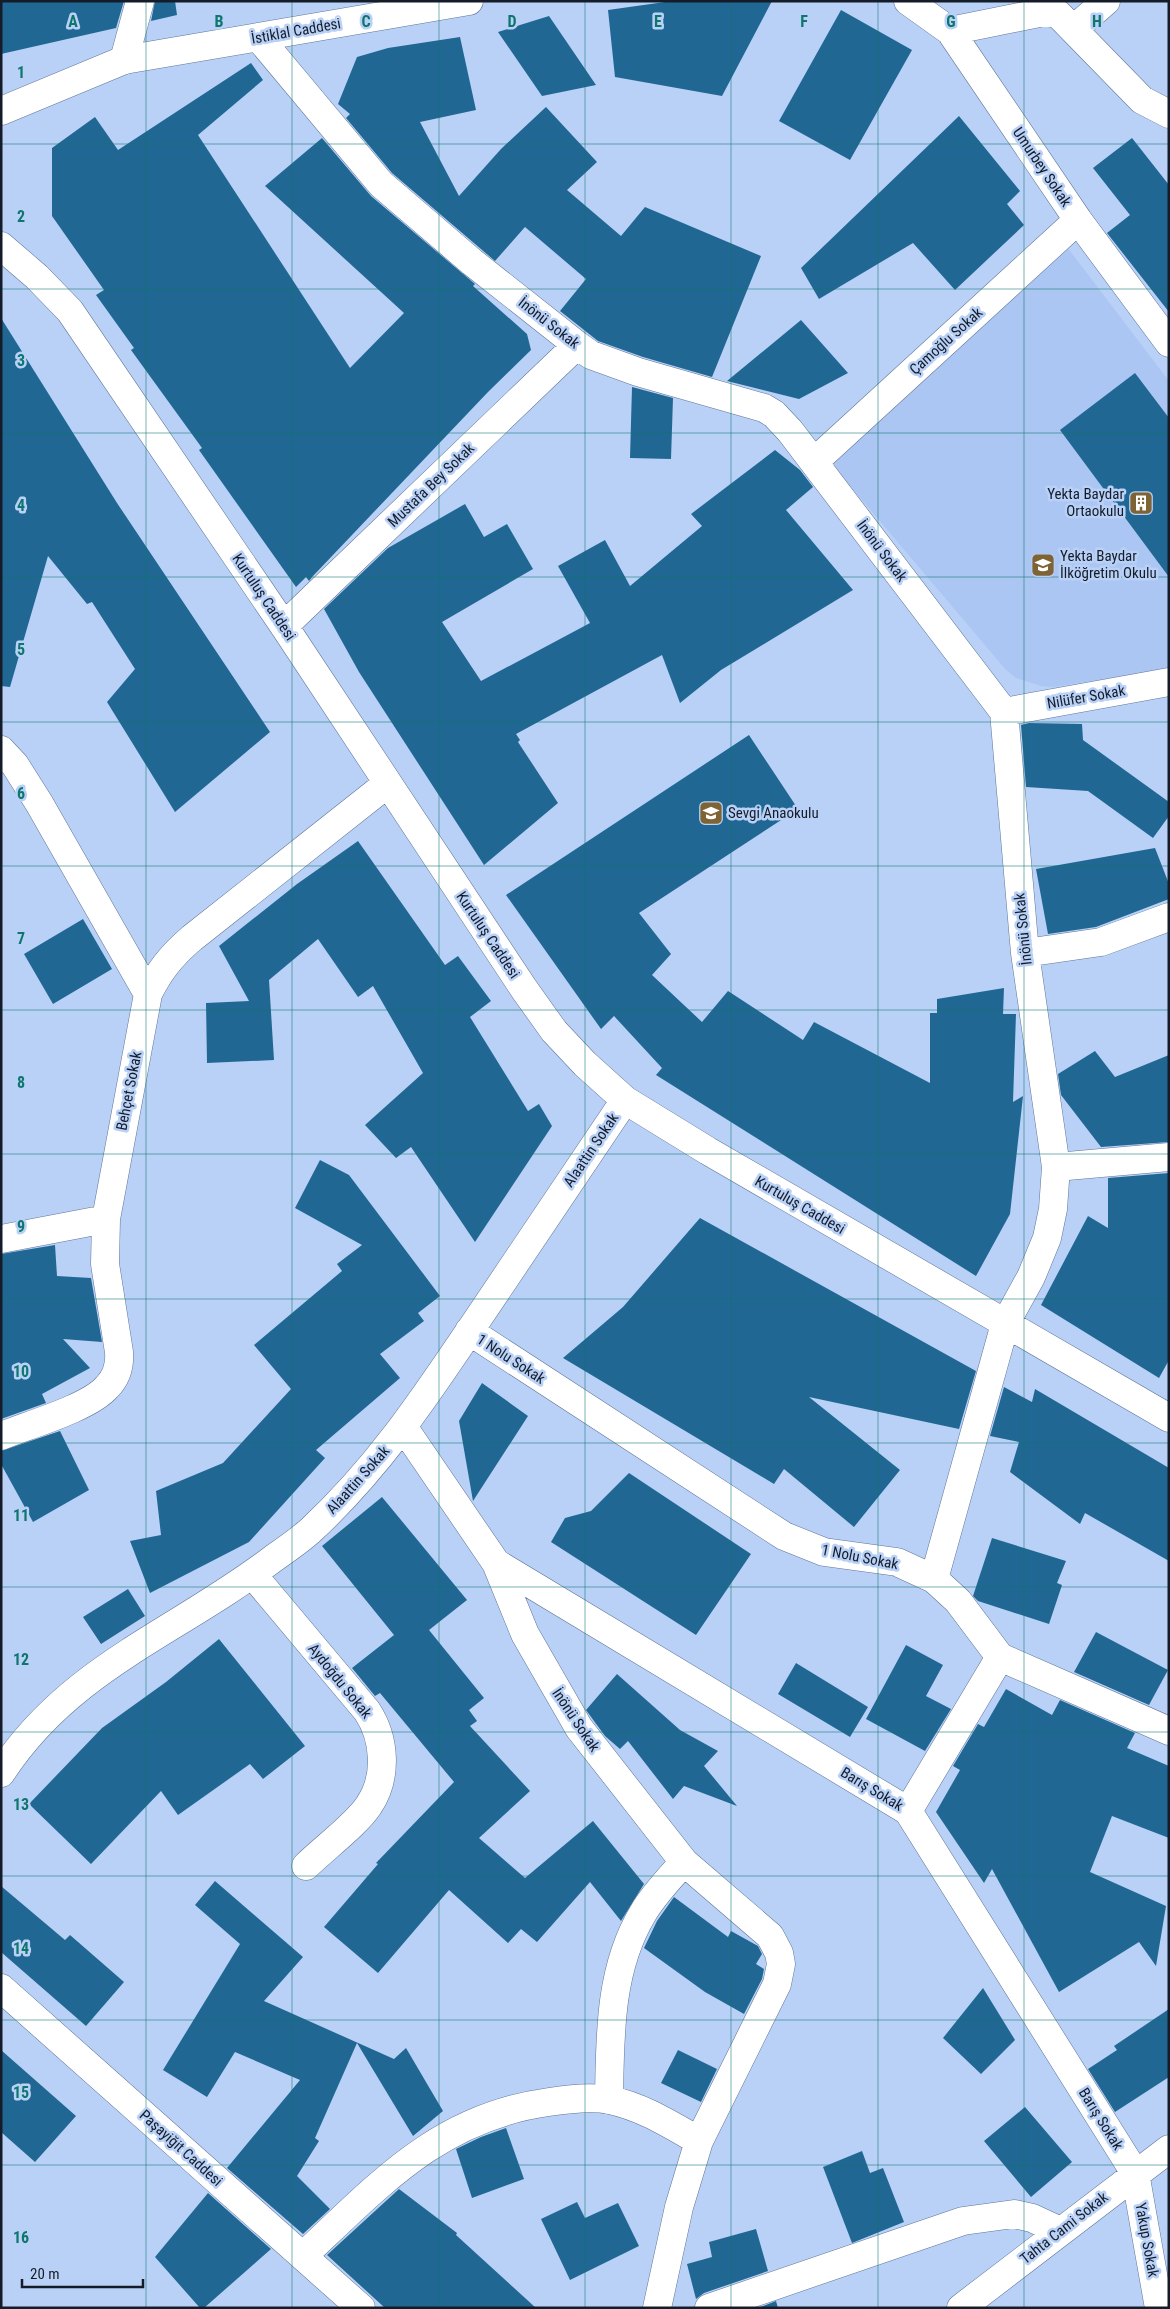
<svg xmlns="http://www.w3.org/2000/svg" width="1170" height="2309" font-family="'Roboto Condensed',sans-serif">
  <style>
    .built { fill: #abc6f2 }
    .building { fill: #206893 }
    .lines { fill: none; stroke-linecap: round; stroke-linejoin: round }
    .minor-casing { stroke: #5f7597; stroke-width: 29 }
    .secondary-casing { stroke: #5f7597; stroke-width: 29 }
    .minor { stroke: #fff; stroke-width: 28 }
    .secondary { stroke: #fff; stroke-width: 28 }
    .grid { fill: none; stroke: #0f766e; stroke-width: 1; stroke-opacity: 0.55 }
    .labels { text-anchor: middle; stroke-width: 5; stroke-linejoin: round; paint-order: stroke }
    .street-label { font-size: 15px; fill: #141c29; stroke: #b9d1f7 }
    .poi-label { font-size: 15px; fill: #141c29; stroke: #b9d1f7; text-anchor: start }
    .grid-label { font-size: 16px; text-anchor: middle; font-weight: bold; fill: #0f766e; stroke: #b9d1f7; stroke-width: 5; stroke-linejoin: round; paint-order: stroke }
  </style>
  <rect width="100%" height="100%" fill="#b9d1f7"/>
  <path class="built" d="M 1067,247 L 1169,381 L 1169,669 L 1053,687 L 1041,686 L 1016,678 L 1006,670 L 829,461 Z"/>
  <path class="building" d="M 1,1 L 124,1 L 116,28 L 1,54 Z
    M 155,1 L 175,1 L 177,15 L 151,21 Z
    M 672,1 L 772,1 L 722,96 L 615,77 L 608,10 Z
    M 841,10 L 912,50 L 850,160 L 779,121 Z
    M 549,16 L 596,85 L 542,96 L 498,32 Z
    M 460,37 L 476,110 L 420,122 L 459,196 L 501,149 L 546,107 L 597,162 L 567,190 L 621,236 L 645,207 L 761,256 L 712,377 L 643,357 L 598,341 L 560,311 L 586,279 L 525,227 L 495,261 L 392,173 L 346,118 L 350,114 L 338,104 L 357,57 L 388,48 Z
    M 251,63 L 263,80 L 198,135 L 350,368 L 404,313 L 265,186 L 322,138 L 371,196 L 475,284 L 473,286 L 527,334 L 531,350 L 488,392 L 313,576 L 309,581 L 306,577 L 296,587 L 199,450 L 202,448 L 131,350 L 134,348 L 96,295 L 104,290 L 52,216 L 52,148 L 95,117 L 118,150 Z
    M 959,116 L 1020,191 L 1007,204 L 1024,225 L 955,290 L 913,243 L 819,299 L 801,268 Z
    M 1132,138 L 1169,185 L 1169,312 L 1107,233 L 1130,215 L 1093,168 Z
    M 1,318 L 117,503 L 270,732 L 175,812 L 107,702 L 135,669 L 92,602 L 87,604 L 48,556 L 10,687 L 1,686 Z
    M 801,320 L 848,373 L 799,399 L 727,381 Z
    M 1135,373 L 1169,418 L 1169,577 L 1060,430 Z
    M 632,387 L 673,398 L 671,459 L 630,458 Z
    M 775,450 L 800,470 L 813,487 L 786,510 L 853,590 L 721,670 L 680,703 L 662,655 L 516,734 L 520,740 L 518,742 L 558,803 L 484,865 L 359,672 L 324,609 L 388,548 L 465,504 L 484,537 L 507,524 L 533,569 L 442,622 L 481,681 L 590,623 L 558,566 L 605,540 L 630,586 L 702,526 L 691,514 Z
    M 1029,723 L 1082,724 L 1083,740 L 1169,802 L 1169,816 L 1153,838 L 1088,791 L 1026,787 L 1021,725 Z
    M 749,735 L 798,809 L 639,913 L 671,954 L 652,975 L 702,1022 L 728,991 L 803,1040 L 814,1022 L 930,1083 L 930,1013 L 937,1013 L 937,999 L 1004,988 L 1003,1014 L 1016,1014 L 1013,1102 L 1023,1096 L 1010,1214 L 976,1276 L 656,1075 L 662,1068 L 614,1016 L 601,1029 L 506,895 Z
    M 358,841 L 445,965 L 458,956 L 491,1001 L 470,1017 L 528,1111 L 539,1104 L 552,1126 L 475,1242 L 411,1147 L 396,1158 L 365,1125 L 423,1073 L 373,986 L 358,997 L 318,939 L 269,980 L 274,1060 L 207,1063 L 206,1003 L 249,1001 L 219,946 L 297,884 Z
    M 1155,848 L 1169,884 L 1169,899 L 1096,927 L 1048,934 L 1036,869 Z
    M 83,919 L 112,969 L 53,1004 L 24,954 Z
    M 1095,1051 L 1115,1077 L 1169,1055 L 1169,1142 L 1101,1147 L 1061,1095 L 1058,1074 Z
    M 320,1160 L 349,1175 L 440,1296 L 418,1313 L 424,1321 L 380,1354 L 400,1378 L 316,1450 L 325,1458 L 249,1542 L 150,1593 L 130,1541 L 161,1535 L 156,1491 L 223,1463 L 291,1389 L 254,1345 L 342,1271 L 337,1264 L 362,1245 L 295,1208 Z
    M 1169,1173 L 1169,1360 L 1159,1378 L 1041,1305 L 1088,1216 L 1108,1228 L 1108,1178 Z
    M 700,1218 L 976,1371 L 959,1429 L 809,1397 L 900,1470 L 854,1527 L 784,1469 L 774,1484 L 563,1358 L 623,1307 Z
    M 55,1245 L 57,1276 L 91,1278 L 102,1342 L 63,1339 L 90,1368 L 42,1394 L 46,1403 L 1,1419 L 1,1254 Z
    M 482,1383 L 528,1416 L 473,1501 L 459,1421 Z
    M 1004,1387 L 1032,1402 L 1035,1389 L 1169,1468 L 1169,1561 L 1085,1513 L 1080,1524 L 1010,1472 L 1019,1442 L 990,1436 Z
    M 60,1431 L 89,1490 L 33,1522 L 1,1464 L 1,1451 Z
    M 629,1473 L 751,1554 L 696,1635 L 551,1542 L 565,1518 L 591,1511 Z
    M 382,1497 L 467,1600 L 429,1630 L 484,1698 L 469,1710 L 477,1721 L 470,1726 L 530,1791 L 479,1838 L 525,1878 L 593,1821 L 644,1884 L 621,1921 L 590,1882 L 537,1942 L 521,1929 L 508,1943 L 449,1890 L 378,1973 L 324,1927 L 378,1864 L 376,1863 L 454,1782 L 380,1693 L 375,1696 L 352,1668 L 394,1635 L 322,1546 Z
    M 992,1538 L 1066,1561 L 1057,1583 L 1062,1585 L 1049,1624 L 978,1601 L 973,1596 Z
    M 128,1589 L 145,1616 L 101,1644 L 83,1617 Z
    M 1096,1632 L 1168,1670 L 1149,1705 L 1074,1672 Z
    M 219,1639 L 305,1746 L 263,1779 L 250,1764 L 178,1815 L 161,1791 L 91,1864 L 29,1804 L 102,1728 L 166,1682 Z
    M 906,1645 L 943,1665 L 926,1696 L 951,1709 L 925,1751 L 866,1719 Z
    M 796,1663 L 868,1707 L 850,1737 L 778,1694 Z
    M 617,1674 L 680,1730 L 718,1751 L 704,1766 L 737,1806 L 684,1786 L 673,1799 L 628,1741 L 620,1749 L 605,1736 L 586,1710 Z
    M 1006,1689 L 1052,1715 L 1060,1700 L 1135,1733 L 1127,1748 L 1169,1766 L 1169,1838 L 1112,1816 L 1090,1872 L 1166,1906 L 1156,1966 L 1139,1942 L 1059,1992 L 992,1869 L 984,1883 L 936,1812 L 960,1770 L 953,1766 L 978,1724 L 984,1727 Z
    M 215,1881 L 303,1957 L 264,2001 L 394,2059 L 406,2048 L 443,2111 L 413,2136 L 357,2043 L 315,2138 L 319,2141 L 297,2176 L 330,2209 L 303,2234 L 227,2168 L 300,2080 L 235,2052 L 207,2097 L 163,2070 L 240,1944 L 195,1905 Z
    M 1,1886 L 65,1940 L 70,1935 L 124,1982 L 86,2026 L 1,1952 Z
    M 674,1897 L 728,1937 L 731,1931 L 758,1946 L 762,1954 L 756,1964 L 764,1969 L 762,1979 L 744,2014 L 705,1992 L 644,1948 L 657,1921 Z
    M 983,1988 L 1015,2040 L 981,2074 L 943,2038 Z
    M 1169,2009 L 1169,2077 L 1115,2112 L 1088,2069 L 1117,2050 L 1114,2046 Z
    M 1,2050 L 76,2116 L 35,2162 L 1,2132 Z
    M 678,2050 L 717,2069 L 701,2102 L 661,2083 Z
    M 1025,2107 L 1072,2162 L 1031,2197 L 984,2141 Z
    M 506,2128 L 524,2179 L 472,2198 L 456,2149 L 481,2137 Z
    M 862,2151 L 870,2173 L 883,2168 L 904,2222 L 852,2243 L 823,2167 Z
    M 399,2189 L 457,2233 L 456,2235 L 536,2308 L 385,2308 L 327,2255 Z
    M 208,2193 L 271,2249 L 204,2308 L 200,2308 L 155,2257 Z
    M 577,2202 L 585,2218 L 618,2203 L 639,2246 L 570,2280 L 541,2219 Z
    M 756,2229 L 768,2271 L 704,2293 L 696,2299 L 687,2264 L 712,2257 L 709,2242 Z
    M 776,2301 L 778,2308 L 758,2308 Z"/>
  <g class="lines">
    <g class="minor-casing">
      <path id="minor" d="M 908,1 L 950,31 L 1078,220 L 1169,343
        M 1074,29 L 1106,1
        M 950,31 L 1044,12 L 1058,14 L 1142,100 L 1169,114
        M 259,38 L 381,184 L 472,262 L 577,345 L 591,355 L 638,372 L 764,408 L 774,414 L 790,431 L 1004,712 L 1025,953 L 1056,1167 L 1053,1209 L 1047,1238 L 1031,1277 L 1005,1324 L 934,1579
        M 124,60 L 140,1
        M 1,246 L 37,277 L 70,311 L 284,626 L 524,989 L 554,1031 L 585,1064 L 625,1100 L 708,1151 L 1169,1418
        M 814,462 L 1078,220
        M 284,626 L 577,345
        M 1004,712 L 1169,682
        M 1,750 L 15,765 L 39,803 L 148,994
        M 1025,953 L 1101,942 L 1169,917
        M 1056,1167 L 1169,1157
        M 1,1239 L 106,1219
        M 469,1331 L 784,1536 L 824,1552 L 897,1562 L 934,1579 L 958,1601 L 1000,1657 L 1169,1731
        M 404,1428 L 496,1563 L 525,1634 L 579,1728 L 684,1862 L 770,1936 L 779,1953 L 781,1964 L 777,1984 L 699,2141 L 679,2207 L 657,2308
        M 1,1436 C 28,1425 89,1408 107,1387 C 117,1377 120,1365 119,1352 L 105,1264 L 106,1219 L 148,994 C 159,971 172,955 192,938 L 387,784
        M 496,1563 L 908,1811 L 1135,2173 L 1159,2308
        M 253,1575 L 367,1711 C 385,1738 388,1777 369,1805 C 358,1823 322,1850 306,1866
        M 1,1773 C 70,1667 178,1632 274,1558 C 287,1549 300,1540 311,1530 C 380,1466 427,1394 479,1317 C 527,1245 576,1173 625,1100
        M 908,1811 L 1000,1657
        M 609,2100 C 610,2037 609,1969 643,1913 C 654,1894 670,1878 684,1862
        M 303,2256 C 380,2184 439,2117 549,2102 C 568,2099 591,2096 610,2100 C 643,2107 671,2125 699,2141
        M 709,2308 L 963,2221 L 1014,2214 L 1032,2218 L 1060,2231
        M 961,2308 L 1169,2149"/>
    </g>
    <g class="secondary-casing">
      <path id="secondary" d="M 1,111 L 124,60 L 469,1
        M 1,1988 L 361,2308"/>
    </g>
    <use href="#minor" class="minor"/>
    <use href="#secondary" class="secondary"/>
  </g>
  <path class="grid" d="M 146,1 L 146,2308M 292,1 L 292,2308M 439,1 L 439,2308M 585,1 L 585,2308M 731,1 L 731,2308M 878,1 L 878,2308M 1024,1 L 1024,2308M 1,144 L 1169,144M 1,289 L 1169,289M 1,433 L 1169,433M 1,577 L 1169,577M 1,722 L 1169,722M 1,866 L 1169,866M 1,1010 L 1169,1010M 1,1154 L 1169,1154M 1,1299 L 1169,1299M 1,1443 L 1169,1443M 1,1587 L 1169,1587M 1,1732 L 1169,1732M 1,1876 L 1169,1876M 1,2020 L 1169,2020M 1,2165 L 1169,2165"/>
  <defs>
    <g id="building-square" transform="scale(1.25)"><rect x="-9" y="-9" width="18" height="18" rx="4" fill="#7e6335" stroke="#b9d1f7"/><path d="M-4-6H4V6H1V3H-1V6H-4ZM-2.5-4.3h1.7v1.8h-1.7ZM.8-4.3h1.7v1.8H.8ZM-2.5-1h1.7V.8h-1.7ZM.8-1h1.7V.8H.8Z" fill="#fff"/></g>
    <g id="school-square" transform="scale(1.25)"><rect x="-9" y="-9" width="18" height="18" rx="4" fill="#7e6335" stroke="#b9d1f7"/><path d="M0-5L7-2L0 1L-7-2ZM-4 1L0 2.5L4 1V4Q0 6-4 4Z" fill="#fff"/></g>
  </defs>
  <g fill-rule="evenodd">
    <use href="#building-square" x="1141" y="503"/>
    <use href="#school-square" x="1043" y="565"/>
    <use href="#school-square" x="711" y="813"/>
  </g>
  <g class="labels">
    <g class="street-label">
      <text transform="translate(296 31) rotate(-10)" y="5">İstiklal Caddesi</text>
      <text transform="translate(1042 167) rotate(56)" y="5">Umurbey Sokak</text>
      <text transform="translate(549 323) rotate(38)" y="5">İnönü Sokak</text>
      <text transform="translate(946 341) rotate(-42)" y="5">Çamoğlu Sokak</text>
      <text transform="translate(431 485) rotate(-44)" y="5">Mustafa Bey Sokak</text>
      <text transform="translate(882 551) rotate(53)" y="5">İnönü Sokak</text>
      <text transform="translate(264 597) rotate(56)" y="5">Kurtuluş Caddesi</text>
      <text transform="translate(1086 697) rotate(-10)" y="5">Nilüfer Sokak</text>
      <text transform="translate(1023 929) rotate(-96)" y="5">İnönü Sokak</text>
      <text transform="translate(488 935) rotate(56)" y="5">Kurtuluş Caddesi</text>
      <text transform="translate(129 1091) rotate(-79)" y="5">Behçet Sokak</text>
      <text transform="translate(591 1150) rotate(-56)" y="5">Alaattin Sokak</text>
      <text transform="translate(800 1205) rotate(30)" y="5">Kurtuluş Caddesi</text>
      <text transform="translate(511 1359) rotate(33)" y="5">1 Nolu Sokak</text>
      <text transform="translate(358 1480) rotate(-48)" y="5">Alaattin Sokak</text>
      <text transform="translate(860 1557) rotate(11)" y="5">1 Nolu Sokak</text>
      <text transform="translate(340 1681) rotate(51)" y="5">Aydoğdu Sokak</text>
      <text transform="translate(576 1720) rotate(56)" y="5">İnönü Sokak</text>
      <text transform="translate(872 1789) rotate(31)" y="5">Barış Sokak</text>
      <text transform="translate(1101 2119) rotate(58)" y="5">Barış Sokak</text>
      <text transform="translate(181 2148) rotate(42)" y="5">Paşayiğit Caddesi</text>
      <text transform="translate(1064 2228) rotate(-38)" y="5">Tahta Cami Sokak</text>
      <text transform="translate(1147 2240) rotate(80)" y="5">Yakup Sokak</text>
    </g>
    <g class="poi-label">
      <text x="1124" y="499" text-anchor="end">Yekta Baydar<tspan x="1124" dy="17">Ortaokulu</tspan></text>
      <text x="1060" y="561">Yekta Baydar<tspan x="1060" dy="17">İlköğretim Okulu</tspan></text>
      <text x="728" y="818">Sevgi Anaokulu</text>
    </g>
  </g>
  <g class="grid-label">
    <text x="73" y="27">A</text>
    <text x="219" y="27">B</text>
    <text x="366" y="27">C</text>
    <text x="512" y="27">D</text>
    <text x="658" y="27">E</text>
    <text x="804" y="27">F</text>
    <text x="951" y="27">G</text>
    <text x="1097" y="27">H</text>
    <text x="21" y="78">1</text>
    <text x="21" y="222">2</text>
    <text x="21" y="366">3</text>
    <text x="21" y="511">4</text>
    <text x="21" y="655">5</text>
    <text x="21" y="799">6</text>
    <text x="21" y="944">7</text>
    <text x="21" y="1088">8</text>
    <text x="21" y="1232">9</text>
    <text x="21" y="1377">10</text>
    <text x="21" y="1521">11</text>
    <text x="21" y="1665">12</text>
    <text x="21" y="1810">13</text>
    <text x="21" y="1954">14</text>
    <text x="21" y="2098">15</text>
    <text x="21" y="2243">16</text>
  </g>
  <rect width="1170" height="2309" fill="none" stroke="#141c29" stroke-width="5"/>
  <path d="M22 2279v8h121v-8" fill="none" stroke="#141c29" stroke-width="2.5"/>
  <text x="30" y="2279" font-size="15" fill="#141c29" stroke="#b9d1f7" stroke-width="4" paint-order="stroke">20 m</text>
</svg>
